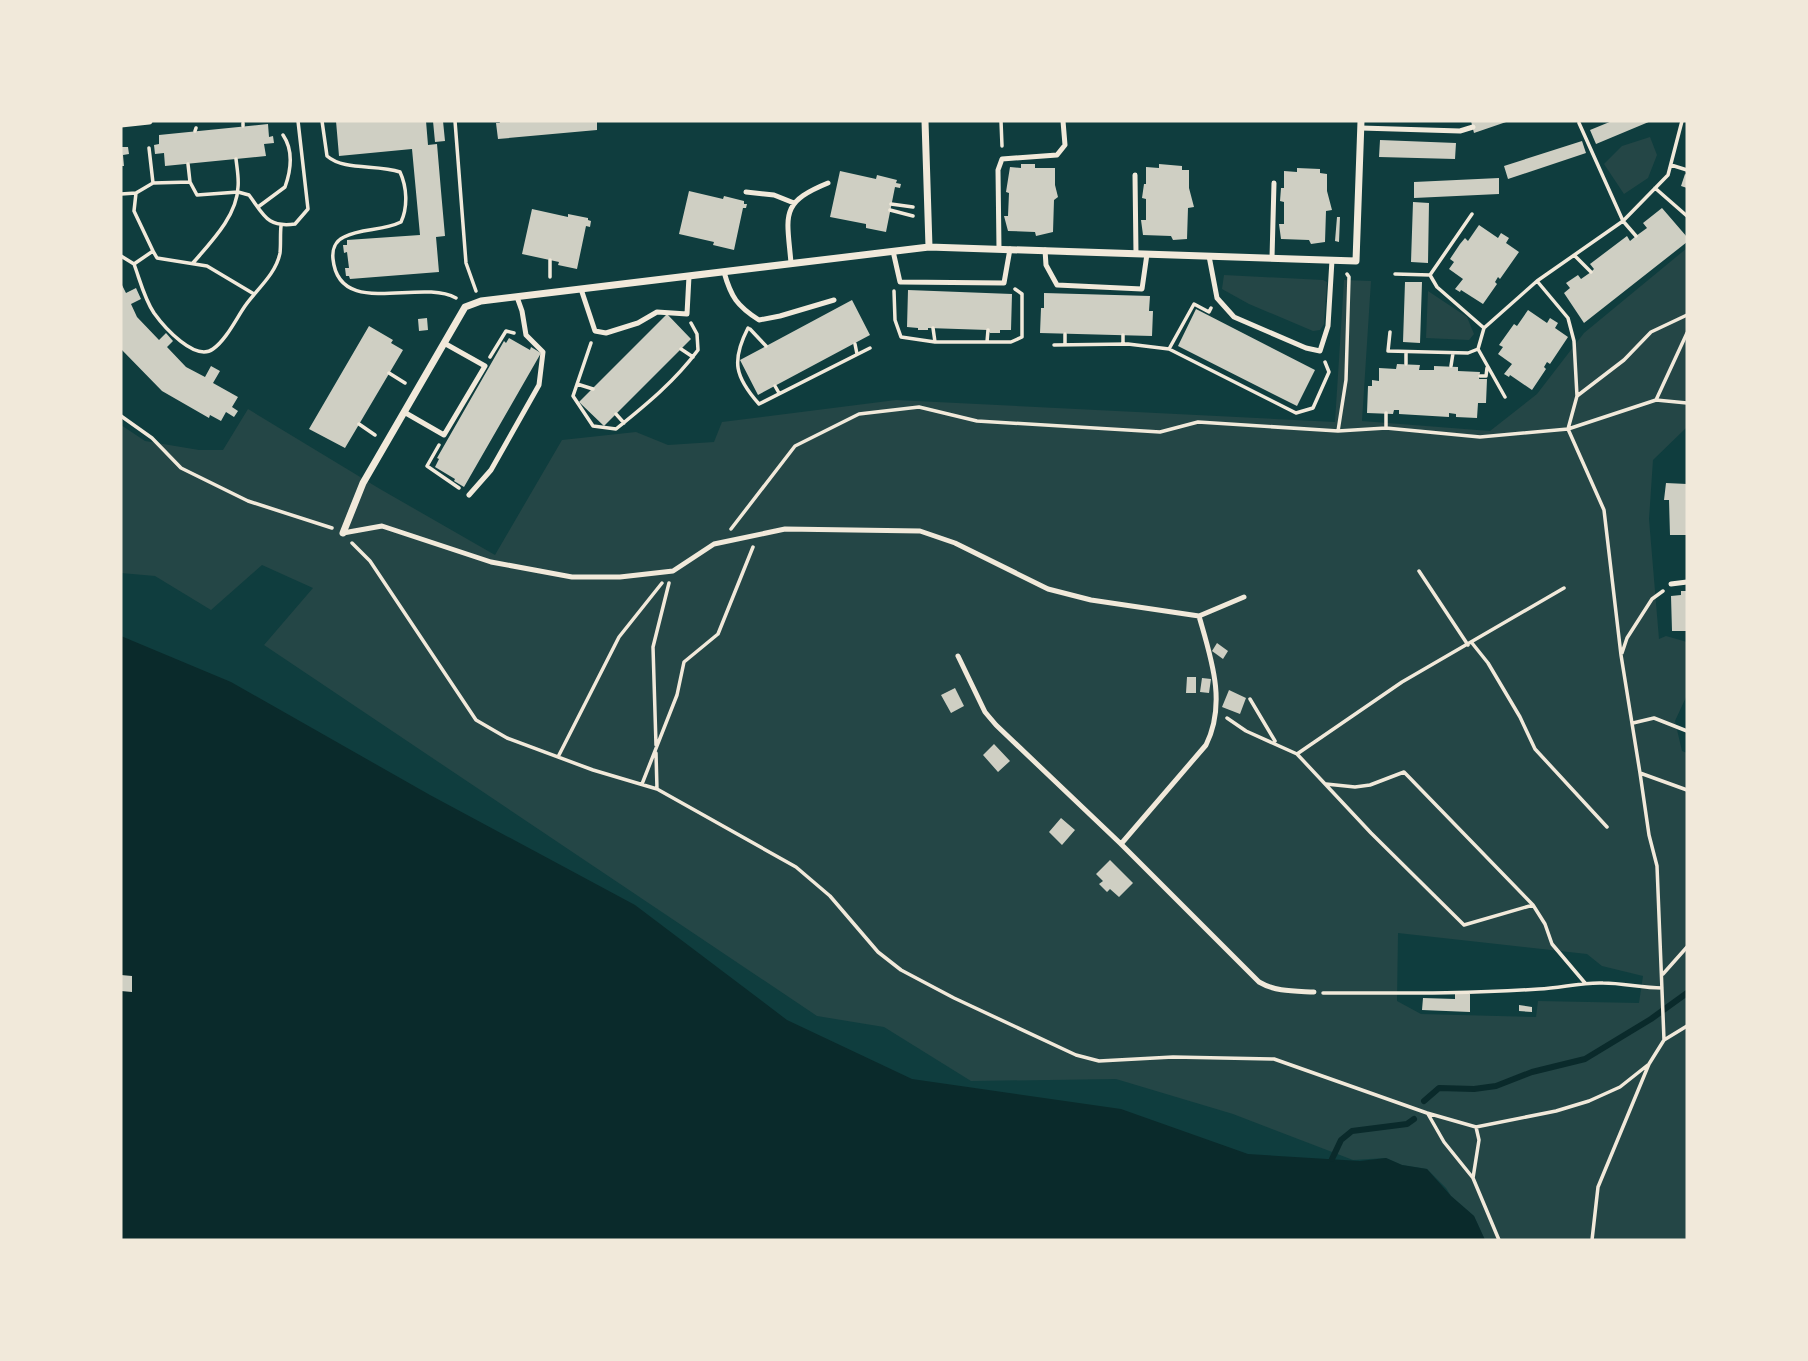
<svg xmlns="http://www.w3.org/2000/svg" width="1808" height="1361" font-family="'Noto Sans',sans-serif">
  <style>
    .green { fill: #244646; fill-rule: evenodd }
    .water { fill: #0a2a2b }
    .lines { fill: none; stroke-linecap: round; stroke-linejoin: round }
    .stream { stroke: #0a2a2b; stroke-width: 6 }
    .building { fill: #cfcfc3 }
    .path { stroke: #f1e9da; stroke-width: 3.5 }
    .service { stroke: #f1e9da; stroke-width: 5 }
    .minor { stroke: #f1e9da; stroke-width: 7 }
  </style>
  <rect width="100%" height="100%" fill="#0f3d3e"/>
  <path class="green" d="M 1650,137 L 1657,155 L 1648,178 L 1624,194 L 1604,164 L 1622,146 Z
    M 1687,248 L 1687,427 L 1653,460 L 1649,519 L 1659,639 L 1666,636 L 1687,642 L 1687,695 L 1675,721 L 1682,751 L 1687,753 L 1687,1240 L 1485,1240 L 1474,1216 L 1451,1196 L 1446,1188 L 1427,1169 L 1402,1165 L 1386,1158 L 1353,1160 L 1233,1114 L 1116,1079 L 971,1081 L 884,1027 L 817,1016 L 264,645 L 313,588 L 262,565 L 211,610 L 155,576 L 121,573 L 121,425 L 145,441 L 199,450 L 223,450 L 248,409 L 380,489 L 495,555 L 562,440 L 636,432 L 668,445 L 714,442 L 722,422 L 896,400 L 1335,422 L 1344,280 L 1371,281 L 1362,421 L 1490,431 L 1537,394 L 1584,333 ZM 1398,933 L 1587,954 L 1602,966 L 1643,976 L 1639,1003 L 1538,1001 L 1536,1017 L 1421,1014 L 1397,1001 Z
    M 1224,275 L 1323,280 L 1327,282 L 1324,324 L 1320,330 L 1313,331 L 1249,304 L 1222,289 Z
    M 1428,291 L 1467,317 L 1474,334 L 1469,340 L 1426,338 Z"/>
  <path class="water" d="M 121,636 L 231,682 L 430,795 L 635,905 L 787,1020 L 912,1079 L 1121,1109 L 1248,1154 L 1360,1161 L 1386,1158 L 1402,1165 L 1427,1169 L 1451,1196 L 1474,1216 L 1485,1240 L 121,1240 Z"/>
  <g class="lines">
    <path class="stream" d="M 1424,1101 L 1439,1088 L 1474,1089 L 1496,1086 L 1532,1072 L 1585,1059 L 1651,1019 L 1687,993
      M 1332,1159 L 1341,1140 L 1352,1131 L 1407,1124 L 1414,1119"/>
  </g>
  <path class="building" d="M 336,121 L 426,121 L 428,145 L 437,144 L 441,191 L 445,236 L 436,237 L 439,272 L 350,279 L 349,276 L 346,276 L 345,268 L 349,268 L 347,252 L 344,253 L 343,245 L 347,245 L 347,240 L 420,235 L 412,149 L 339,156 Z
    M 433,121 L 443,121 L 445,141 L 435,142 Z
    M 499,121 L 597,121 L 597,130 L 498,139 L 496,123 L 500,123 Z
    M 1471,121 L 1509,121 L 1474,133 Z
    M 1612,121 L 1651,121 L 1596,144 L 1590,130 Z
    M 268,124 L 269,137 L 273,136 L 274,143 L 264,144 L 266,156 L 165,166 L 164,153 L 155,154 L 154,145 L 159,144 L 159,135 Z
    M 1380,140 L 1456,143 L 1455,159 L 1379,157 Z
    M 1582,141 L 1586,153 L 1508,179 L 1504,166 Z
    M 121,147 L 128,147 L 129,154 L 123,155 L 124,166 L 121,166 Z
    M 1021,164 L 1035,164 L 1035,168 L 1055,168 L 1055,185 L 1058,197 L 1054,200 L 1053,232 L 1036,236 L 1035,232 L 1008,231 L 1004,216 L 1008,216 L 1009,193 L 1006,192 L 1010,167 L 1021,168 Z
    M 1159,164 L 1182,166 L 1182,170 L 1189,170 L 1189,188 L 1194,207 L 1188,208 L 1187,239 L 1173,240 L 1171,236 L 1143,235 L 1141,220 L 1146,220 L 1146,199 L 1142,198 L 1144,184 L 1146,184 L 1146,167 L 1159,168 Z
    M 1297,168 L 1320,169 L 1320,173 L 1327,174 L 1327,191 L 1332,210 L 1326,211 L 1325,242 L 1311,244 L 1309,240 L 1281,239 L 1279,224 L 1284,224 L 1284,202 L 1280,201 L 1281,188 L 1284,188 L 1284,171 L 1297,172 Z
    M 840,171 L 876,179 L 877,175 L 897,180 L 896,183 L 901,184 L 900,188 L 895,187 L 886,232 L 866,228 L 866,224 L 830,217 Z
    M 1685,174 L 1687,175 L 1687,188 L 1681,186 Z
    M 1499,178 L 1499,194 L 1414,198 L 1414,182 Z
    M 689,191 L 723,199 L 724,196 L 744,201 L 744,204 L 747,204 L 746,208 L 743,208 L 734,250 L 713,245 L 714,242 L 679,234 Z
    M 1413,202 L 1429,203 L 1428,263 L 1411,262 Z
    M 1662,208 L 1687,237 L 1687,242 L 1584,323 L 1564,293 L 1570,288 L 1566,283 L 1578,275 L 1581,279 L 1591,272 L 1594,269 L 1590,264 L 1627,236 L 1630,241 L 1636,236 L 1647,228 L 1643,223 Z
    M 532,209 L 568,217 L 568,214 L 588,218 L 588,220 L 591,221 L 590,227 L 586,226 L 577,269 L 558,265 L 559,262 L 522,254 Z
    M 1337,217 L 1340,217 L 1339,242 L 1335,241 Z
    M 1479,225 L 1498,238 L 1501,233 L 1509,238 L 1506,243 L 1519,252 L 1500,279 L 1498,277 L 1495,282 L 1497,284 L 1483,304 L 1461,290 L 1460,292 L 1455,289 L 1463,279 L 1449,269 L 1454,262 L 1450,259 L 1460,244 L 1465,238 L 1468,241 Z
    M 1405,282 L 1422,282 L 1420,343 L 1403,342 Z
    M 121,283 L 126,293 L 136,288 L 141,299 L 131,304 L 137,317 L 159,340 L 166,333 L 173,341 L 167,347 L 186,367 L 205,377 L 211,366 L 220,371 L 213,383 L 238,397 L 232,407 L 238,411 L 234,417 L 226,412 L 221,421 L 210,415 L 209,418 L 162,391 L 121,349 Z
    M 908,290 L 1012,294 L 1011,330 L 1000,330 L 1000,333 L 990,333 L 988,330 L 928,328 L 928,330 L 918,330 L 918,328 L 907,327 Z
    M 1044,293 L 1150,296 L 1149,311 L 1153,311 L 1152,336 L 1040,333 L 1041,308 L 1044,308 Z
    M 852,300 L 870,335 L 758,395 L 740,360 Z
    M 1196,309 L 1315,370 L 1297,406 L 1178,346 Z
    M 1528,310 L 1547,323 L 1550,318 L 1558,323 L 1555,328 L 1568,337 L 1550,364 L 1547,362 L 1544,367 L 1546,369 L 1532,390 L 1510,375 L 1509,377 L 1504,374 L 1512,364 L 1498,354 L 1503,347 L 1499,345 L 1514,324 L 1517,326 Z
    M 667,314 L 691,339 L 604,426 L 579,402 Z
    M 427,318 L 428,330 L 419,331 L 418,319 Z
    M 369,326 L 393,340 L 391,343 L 403,350 L 345,448 L 309,429 Z
    M 509,338 L 530,350 L 531,347 L 541,353 L 464,487 L 454,481 L 455,479 L 435,467 L 439,459 L 437,458 L 504,341 L 506,343 Z
    M 1397,364 L 1420,365 L 1419,370 L 1434,370 L 1434,366 L 1458,367 L 1458,371 L 1480,372 L 1479,379 L 1487,379 L 1486,403 L 1478,403 L 1477,418 L 1456,417 L 1456,414 L 1449,413 L 1449,417 L 1399,414 L 1399,410 L 1394,410 L 1393,414 L 1367,413 L 1368,386 L 1372,386 L 1372,380 L 1379,381 L 1379,368 L 1396,369 Z
    M 1666,483 L 1687,484 L 1687,535 L 1670,535 L 1669,500 L 1664,500 Z
    M 1681,591 L 1687,591 L 1687,631 L 1672,631 L 1671,596 L 1681,595 Z
    M 1217,643 L 1228,651 L 1223,659 L 1212,651 Z
    M 1187,677 L 1196,677 L 1196,693 L 1186,693 Z
    M 1202,678 L 1211,679 L 1209,693 L 1200,692 Z
    M 955,688 L 964,706 L 951,713 L 941,695 Z
    M 1229,690 L 1246,698 L 1240,714 L 1222,707 Z
    M 994,744 L 1010,761 L 998,772 L 983,755 Z
    M 1061,818 L 1075,830 L 1062,845 L 1049,832 Z
    M 1110,860 L 1133,883 L 1119,897 L 1110,889 L 1107,892 L 1099,884 L 1103,881 L 1096,874 Z
    M 121,975 L 132,976 L 132,992 L 121,991 Z
    M 1455,994 L 1470,994 L 1470,1012 L 1422,1010 L 1423,998 L 1455,999 Z
    M 1519,1005 L 1532,1007 L 1532,1012 L 1519,1011 Z"/>
  <g class="lines">
    <path class="path" d="M 322,121 L 327,156 C 344,171 377,164 400,172 C 407,187 408,207 401,222 C 383,231 361,228 344,237 C 335,241 332,250 333,259 C 339,319 419,278 456,298
      M 455,121 L 466,263 L 476,291
      M 1001,121 L 1002,146
      M 243,123 L 243,126
      M 1579,123 L 1623,221 L 1636,236
      M 195,131 L 196,128
      M 149,148 L 153,183
      M 188,164 L 190,182
      M 1671,165 L 1687,170
      M 1655,188 L 1687,216
      M 121,194 L 136,193
      M 891,204 L 913,207
      M 258,207 L 285,187 C 291,170 294,151 283,135
      M 890,210 L 913,216
      M 153,251 L 157,258 L 207,266 L 254,294
      M 1574,255 L 1591,272
      M 121,256 L 134,264 L 153,251 L 134,211 L 136,193 L 153,183 L 190,182 L 197,195 L 238,192 L 249,195 C 264,215 267,228 295,224 L 308,209 L 298,121
      M 193,263 C 211,242 237,216 238,187 C 239,178 237,168 236,159
      M 134,264 C 140,280 144,298 154,313 C 164,327 195,362 213,349 C 226,340 236,319 245,306 C 257,289 276,274 280,253 C 281,244 280,235 281,226
      M 1395,274 L 1430,275 L 1437,287 L 1484,328
      M 1430,275 L 1472,214
      M 550,277 L 550,260
      M 1537,281 L 1568,318 L 1574,341 L 1577,396
      M 894,291 L 895,320 L 901,337 L 935,342 L 1011,342 L 1022,337 L 1022,294 L 1015,289
      M 1211,308 L 1209,312 L 1194,304 L 1169,349 L 1296,413 L 1313,408 L 1329,372 L 1325,362
      M 1687,315 L 1651,332 L 1624,360 L 1577,396 L 1568,429 L 1604,510 L 1621,655 L 1640,773 L 1687,790
      M 748,328 C 731,361 735,377 759,404 L 870,348
      M 933,328 L 935,342
      M 750,329 L 766,346
      M 1390,332 L 1388,351 L 1468,353 L 1478,349 L 1484,328 L 1537,281 L 1623,221 L 1668,175 L 1682,121
      M 987,342 L 988,330
      M 591,343 L 573,396 L 593,426 L 616,429 C 647,404 675,381 698,350 L 697,334 L 691,323
      M 855,344 L 857,354
      M 1123,344 L 1123,335
      M 1054,345 L 1128,344 L 1169,349
      M 1065,345 L 1065,334
      M 681,349 L 693,357
      M 1478,349 L 1505,397
      M 490,357 L 506,331 L 514,333
      M 1406,364 L 1406,352
      M 1451,366 L 1453,353
      M 389,373 L 405,383
      M 1480,376 L 1486,376 L 1487,368
      M 577,384 L 593,389
      M 775,386 L 779,393
      M 1656,400 L 1687,403
      M 616,414 L 624,423
      M 121,416 L 152,438 L 181,468 L 248,501 L 332,528
      M 359,424 L 375,435
      M 1386,428 L 1386,413
      M 1338,431 L 1346,380 L 1349,277 L 1347,274
      M 439,445 L 427,466 L 459,488
      M 731,529 L 795,446 L 859,414 L 919,407 L 977,421 L 1160,432 L 1198,422 L 1338,431 L 1386,428 L 1480,437 L 1568,429 L 1656,400 L 1687,333
      M 352,543 L 370,561 L 476,720 L 507,738 L 593,770 L 657,789 L 796,867 L 830,896 L 878,952 L 901,970 L 954,998 L 1076,1055 L 1099,1061 L 1173,1057 L 1274,1059 L 1427,1113 L 1476,1127 L 1556,1111 L 1589,1101 L 1620,1087 L 1649,1064 L 1664,1040 L 1657,866 L 1649,835 L 1640,773
      M 1419,571 L 1468,645
      M 1472,643 L 1488,663 L 1520,717 L 1535,749 L 1607,827
      M 1622,653 L 1627,638 L 1652,599 L 1663,591
      M 1250,699 L 1275,741
      M 1227,718 L 1246,731 L 1297,754 L 1371,833 L 1464,925 L 1533,905
      M 1633,723 L 1654,718 L 1687,731
      M 656,745 L 653,647 L 669,583
      M 656,753 L 657,789
      M 1297,754 L 1402,682 L 1564,588
      M 558,757 L 619,637 L 662,583
      M 642,784 L 677,695 L 684,662 L 718,634 L 753,547
      M 1326,784 L 1355,787 L 1370,785 L 1404,772 L 1533,905 L 1545,924 L 1552,944 L 1585,983
      M 1663,974 L 1687,947
      M 1323,993 C 1395,993 1467,994 1539,989 C 1561,988 1582,982 1603,983 C 1623,983 1642,988 1662,988
      M 1664,1040 L 1687,1026
      M 1428,1114 L 1444,1142 L 1473,1178
      M 1476,1127 L 1479,1140 L 1473,1178 L 1499,1240
      M 1592,1240 L 1598,1187 L 1649,1064"/>
    <path class="service" d="M 1361,128 L 1460,131 L 1473,127
      M 1135,175 L 1136,254
      M 746,192 L 774,195 L 794,203
      M 999,249 L 998,170 L 1002,159 L 1057,155 L 1065,145 L 1063,121
      M 1045,250 L 1046,265 L 1057,285 L 1142,289 L 1147,254
      M 893,251 L 900,282 L 1004,283 L 1010,249
      M 1209,256 L 1217,298 L 1234,317 L 1306,348 L 1320,351 L 1328,326 L 1332,260
      M 1272,258 L 1274,183
      M 791,263 C 787,215 779,203 828,183
      M 724,272 C 731,297 737,306 759,320 L 780,316 L 834,300
      M 581,289 L 595,331 L 606,333 L 638,323 L 657,312 L 687,314 L 689,276
      M 404,412 L 444,435 L 485,366 L 444,343
      M 469,495 L 491,470 L 539,385 L 543,352 L 526,335 L 522,311 L 517,297
      M 343,533 L 382,526 L 491,562 L 572,577 L 620,577 L 673,571 L 714,544 L 785,529 L 920,531 L 955,543 L 1048,589 L 1091,600 L 1199,616 L 1244,597
      M 1671,584 L 1687,582
      M 958,656 L 985,712 L 996,725 L 1121,844 L 1259,982 C 1276,992 1294,991 1314,992
      M 1121,844 L 1206,745 C 1227,703 1211,658 1199,616"/>
    <path class="minor" d="M 925,121 L 929,247
      M 121,124 L 149,121
      M 343,533 L 363,483 L 465,307 L 481,301 L 929,247 L 1356,261 L 1361,121"/>
  </g>
  <rect width="1808" height="1361" fill="none" stroke="#f1e9da" stroke-width="245"/>
</svg>
